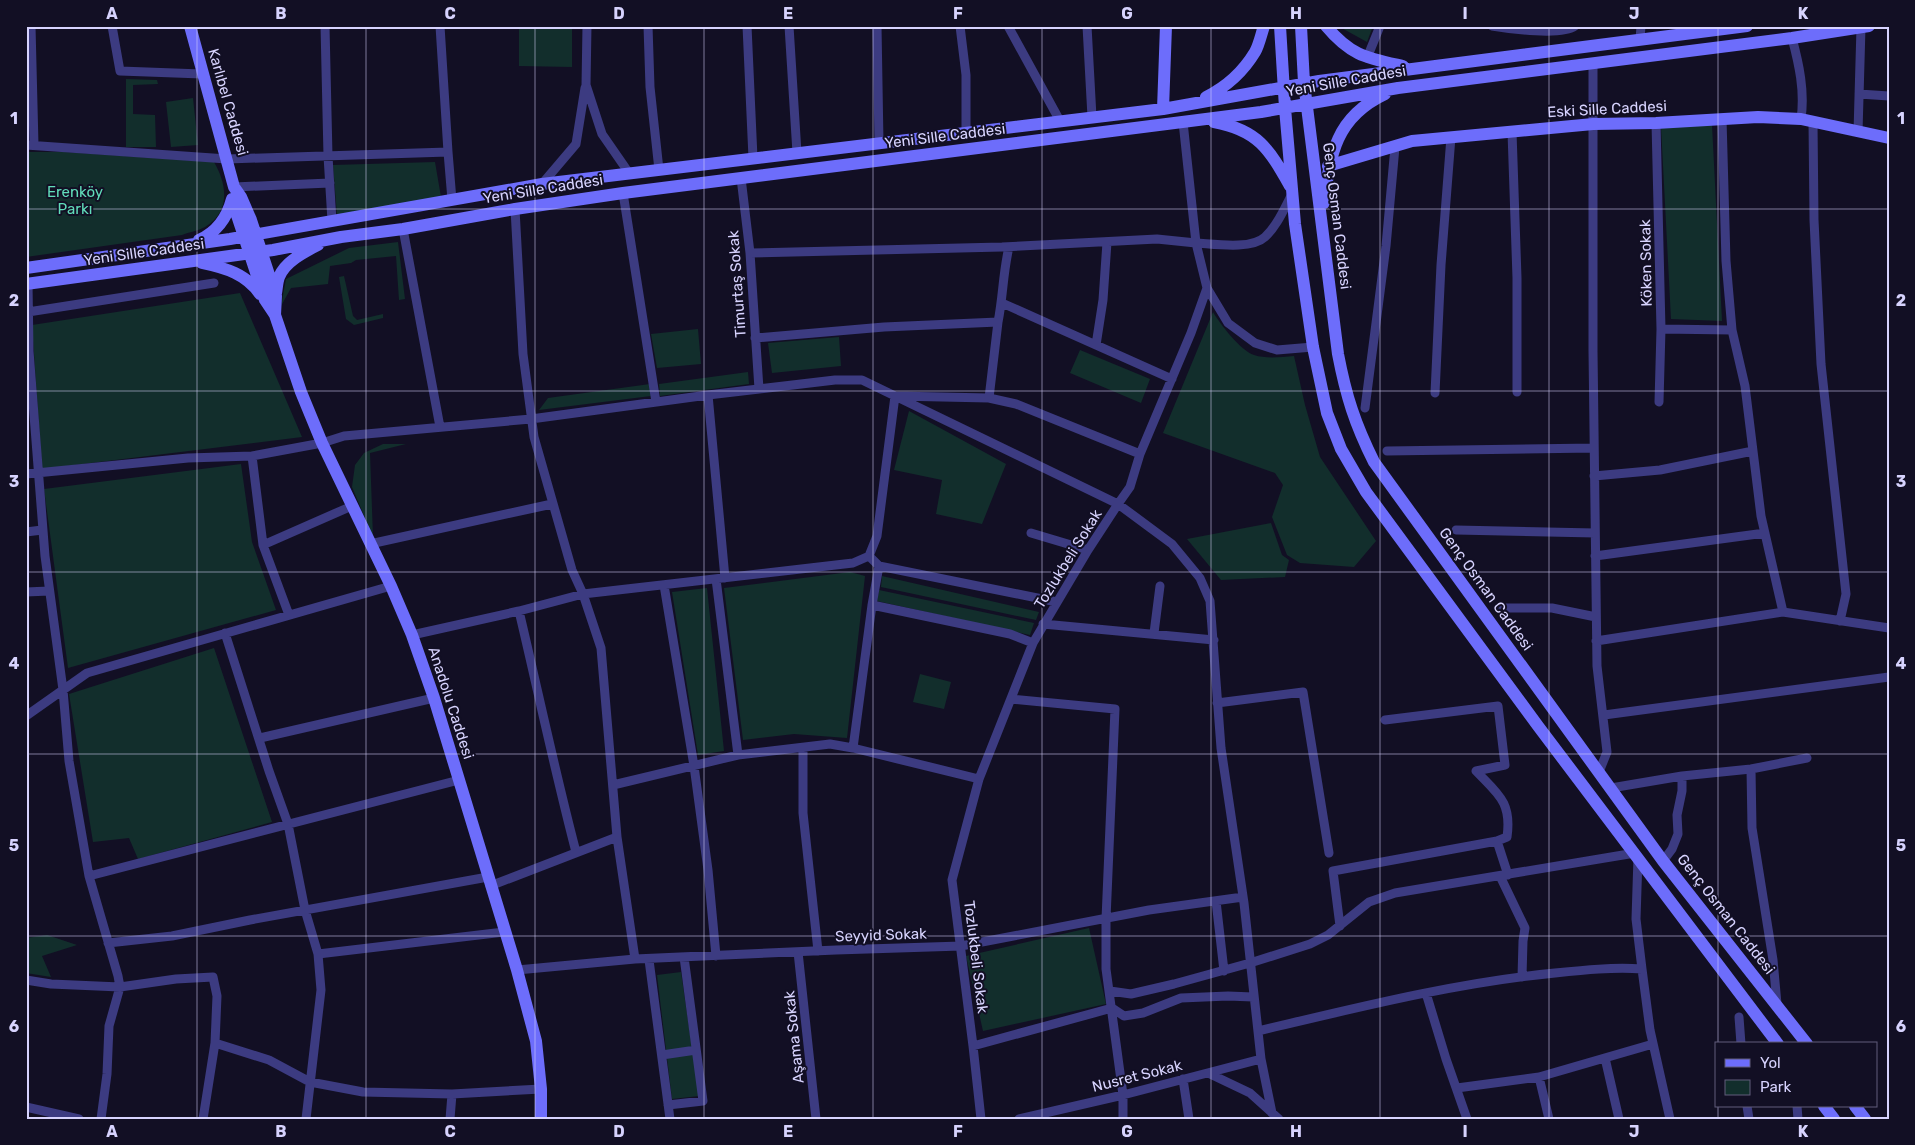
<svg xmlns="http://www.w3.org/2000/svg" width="1915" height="1145" font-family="Rubik,sans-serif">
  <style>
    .green { fill: #122e2c }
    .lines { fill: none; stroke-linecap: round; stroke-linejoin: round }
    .street { stroke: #3c3b81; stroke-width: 9 }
    .secondary { stroke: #6d6dfb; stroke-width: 12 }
    .grid { fill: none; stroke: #d7d3fe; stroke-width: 1; stroke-opacity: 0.55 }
    .labels { text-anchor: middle; stroke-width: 4; stroke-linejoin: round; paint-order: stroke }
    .street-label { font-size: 15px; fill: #d7d3fe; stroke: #120f24 }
    .park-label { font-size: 15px; fill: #61dcba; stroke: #120f24 }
    .neatline { fill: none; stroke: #d7d3fe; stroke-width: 2 }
    .grid-label { font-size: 16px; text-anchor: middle; font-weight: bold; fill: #d7d3fe }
  </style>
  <rect width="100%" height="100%" fill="#120f24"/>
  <path class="green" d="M 519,26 L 572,26 L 572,67 L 519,66 Z
    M 1338,26 L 1373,26 L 1367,42 Z
    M 126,79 L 157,80 L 158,84 L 133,85 L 133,114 L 155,115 L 156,147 L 126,147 Z
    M 193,98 L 198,145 L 171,147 L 166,102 Z
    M 1712,125 L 1722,321 L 1671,319 L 1661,127 Z
    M 26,152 L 64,152 L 214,162 C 227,184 231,212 205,227 C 198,231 189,232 182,235 L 26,257 Z
    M 435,162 L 441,197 L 337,215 L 333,165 Z
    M 398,242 L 405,299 L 399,300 L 396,256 L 356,260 L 351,263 L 330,266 L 328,284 L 291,288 L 281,306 L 286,279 L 349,248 Z
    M 344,276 L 353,316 L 357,320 L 383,314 L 383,318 L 354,325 L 346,319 L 339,277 Z
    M 240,293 L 302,437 L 42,469 L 32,325 Z
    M 1213,312 C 1220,324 1241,351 1254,355 C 1266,359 1281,357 1294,356 L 1305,405 L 1320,457 L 1376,541 L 1354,567 L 1300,563 L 1287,555 L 1272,517 L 1283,485 L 1275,473 L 1163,433 Z
    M 698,329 L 701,364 L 657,368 L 651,334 Z
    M 839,337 L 841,366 L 772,373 L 768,343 Z
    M 1080,350 L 1150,379 L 1141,403 L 1070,373 Z
    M 748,372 L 749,384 L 660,396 L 659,384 Z
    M 650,384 L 651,396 L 539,410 L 548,398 Z
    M 909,411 L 1006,464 L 982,524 L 936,514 L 942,480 L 894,470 Z
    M 383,444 L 406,444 L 370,453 L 373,537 L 352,487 L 355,465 L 364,453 Z
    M 241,464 L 252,542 L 276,610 L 68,668 L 44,489 Z
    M 1271,523 L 1282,555 L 1289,560 L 1285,577 L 1221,580 L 1187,539 Z
    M 850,572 L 865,576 L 847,738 L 794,734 L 743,740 L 724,588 Z
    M 882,576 L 1039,612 L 1036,620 L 881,587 Z
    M 707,588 L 724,751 L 698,755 L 672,592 Z
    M 879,590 L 1034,623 L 1030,635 L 877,601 Z
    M 214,648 L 272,822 L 138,859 L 129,838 L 93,842 L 69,694 Z
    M 920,674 L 951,682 L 944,709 L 913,702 Z
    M 1089,928 L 1106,1004 L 983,1031 L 966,956 Z
    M 47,935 L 77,945 L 42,956 L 51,977 L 26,973 L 26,938 Z
    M 681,972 L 699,1096 L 672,1099 L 657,975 Z"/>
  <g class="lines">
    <path class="street" d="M 31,26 L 34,145
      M 112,26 L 120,71 L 202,74
      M 325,26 L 328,156 L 332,221
      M 440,26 L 448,152 L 452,200
      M 587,26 L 586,85 L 602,134 L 629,173
      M 648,26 L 650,87 L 659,170
      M 747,26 L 753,158
      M 789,26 L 797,153
      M 877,26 L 879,143
      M 960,26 L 966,75 L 966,132
      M 1008,26 L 1060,121
      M 1087,26 L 1092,117
      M 1492,26 C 1510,29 1562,36 1575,26
      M 1792,38 C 1799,64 1805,91 1801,119
      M 1640,40 L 1641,26
      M 1367,58 L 1380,26
      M 1593,63 L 1593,351 L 1597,666 L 1607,752 L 1599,772
      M 1859,94 L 1889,96
      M 1183,122 L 1196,243 C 1214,244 1251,250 1265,237 C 1277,226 1284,209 1292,194
      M 1813,122 L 1814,220 L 1821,364 L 1846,594 L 1840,621
      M 1656,123 L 1661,329 L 1659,402
      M 1512,132 L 1517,278 L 1517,392
      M 1858,132 L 1861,27
      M 26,145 L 227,159 L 448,152
      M 741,178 L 750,253 L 759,389
      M 542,184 L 576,144 L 585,88
      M 234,187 L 330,183
      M 623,193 L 656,402
      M 515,209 L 523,354 L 534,437 L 572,570 L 583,594 L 601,648 L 617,837 L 635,959
      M 403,229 L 440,427
      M 28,284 L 29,351 L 45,556 L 63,690 L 69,761 L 89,876
      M 1207,288 L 1228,323 L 1255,343 L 1277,350 L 1313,347
      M 1002,303 L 1172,379
      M 28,312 L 214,283
      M 998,322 C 1003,297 1003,272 1009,247
      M 1661,329 L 1732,330
      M 1096,345 L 1103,300 L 1107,242
      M 1435,393 L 1441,265 L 1451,137
      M 708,395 L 725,578
      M 989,398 L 1016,404 L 1140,454
      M 1365,408 L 1386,246 L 1395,147
      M 1387,451 L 1594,448
      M 252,456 L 263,545 L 289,615
      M 26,474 L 188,458 L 252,456 L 322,443 L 344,436 L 531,419 L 708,395 L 835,380 L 862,380 L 1118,504 L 1130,487 L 1140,454 L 1191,333 L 1207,288 L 1196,243 L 1157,239 L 1002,247 L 750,253
      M 1594,476 L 1660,470 L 1753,451
      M 1456,530 L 1595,533
      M 26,532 L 42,530
      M 1031,533 L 1088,550
      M 370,544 L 552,504
      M 263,545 L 352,506
      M 869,556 L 879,566 L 872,605 L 853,748 L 979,779
      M 1595,556 L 1765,533
      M 879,566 L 1057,602
      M 716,579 L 738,755
      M 664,585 L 694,766 L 708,870 L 716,956
      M 26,592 L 49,591
      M 872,605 L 1010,634 L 1033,643
      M 1503,608 L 1552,608 L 1596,617
      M 519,611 C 538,691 555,772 576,852
      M 1783,612 L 1889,628
      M 1043,624 L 1214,640
      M 225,633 L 269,771 L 288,824 L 305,910 L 318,954 L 321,990 L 306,1119
      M 1154,633 L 1160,586
      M 412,635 L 519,611 L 583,594 L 853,563 L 869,556 L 877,536 L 895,396 L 989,398 L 998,322 L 884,327 L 755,338
      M 1596,641 L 1783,612 L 1761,516 L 1745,386 L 1732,330 L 1726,261 L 1722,119
      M 1011,699 L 1115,709 L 1106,919 L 1106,969 L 1123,1095 L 1123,1119
      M 1217,703 L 1303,692 L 1329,853
      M 1604,715 L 1889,677
      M 26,716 L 87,673 L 391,586
      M 1385,720 L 1498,706 L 1505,765 L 1476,771
      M 260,738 L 434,698
      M 803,748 L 803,813 L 818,951
      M 1751,769 L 1752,828 L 1773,960 L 1777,1004
      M 1476,771 C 1498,794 1512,802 1507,837 L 1497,841
      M 613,785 L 738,755 L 830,744 L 853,748
      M 1611,788 L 1682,776 L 1751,769 L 1807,758
      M 1638,857 L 1636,919 L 1642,969 L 1650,1030 L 1670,1119
      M 1663,861 L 1672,849 L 1678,834 L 1677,815 L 1682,791 L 1682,776
      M 1500,876 L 1525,928 L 1523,941 L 1522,977
      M 490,886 L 617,837
      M 1216,901 L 1224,971
      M 1340,926 L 1333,871 L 1497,841 L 1508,875
      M 108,943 L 172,936 L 250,920 L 488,877
      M 798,952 L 816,1119
      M 318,954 L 504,932
      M 649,960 L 670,1119
      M 517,970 L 635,959 L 836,950 L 961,946 L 1149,910 L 1243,897
      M 26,980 L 51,984 L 120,987 L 176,979 L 213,977 L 217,996 L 215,1043 L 269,1060 L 310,1082 L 363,1092 L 452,1094 L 541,1089
      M 1110,991 L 1131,994 L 1174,984 L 1250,963 L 1310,944 L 1328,935 L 1369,902 L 1395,893 L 1635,853
      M 1426,993 L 1446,1059 L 1467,1119
      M 1739,1017 L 1741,1044
      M 1258,1031 C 1356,1008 1454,983 1555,973 C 1584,970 1613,967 1642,969
      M 973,1046 L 1112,1008 L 1124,1016 L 1143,1013 L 1181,998 L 1228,996 L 1253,997
      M 662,1055 L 696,1050
      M 1605,1058 L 1619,1119
      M 1208,1073 L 1250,1093 L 1279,1119
      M 1539,1077 L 1549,1119
      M 1183,1079 L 1189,1119
      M 1457,1088 L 1539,1077 L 1653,1044
      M 668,1105 L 703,1101 L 684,957
      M 1747,1106 L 1749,1119
      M 1797,1106 L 1798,1119
      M 26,1107 L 79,1119
      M 101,1119 L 107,1074 L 109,1026 L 120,987 L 118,976 L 89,876 L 459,780
      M 203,1119 L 215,1043
      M 450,1119 L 452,1094
      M 981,1119 L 973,1046 L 952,880 L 979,779 L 1033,643 L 1088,550 L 1118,504 L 1172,544 L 1200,578 L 1210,601 L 1221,748 L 1244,903 L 1261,1059 L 1272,1113
      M 1019,1119 L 1123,1095 L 1261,1059"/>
    <path class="secondary" d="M 190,26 L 234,187 L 241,197 L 251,220 L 276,296 L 275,315
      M 1280,26 L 1285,108 L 1295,224 L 1313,347 L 1327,413 L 1341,449 L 1366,492 L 1538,726 L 1778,1044
      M 1301,26 L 1304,83 L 1338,354 C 1346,396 1355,424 1374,462 L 1663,861 L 1807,1044
      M 1326,26 C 1351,56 1367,58 1403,66
      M 1206,97 C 1226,87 1243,72 1255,52 C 1259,45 1261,35 1264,26
      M 1163,109 L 1166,26
      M 1214,122 C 1258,130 1269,149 1290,186
      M 1328,166 L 1412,141 L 1593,124 L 1656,123 L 1758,117 L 1801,119 L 1889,138
      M 232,200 L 265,300 L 275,315 L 301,392 L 322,443 L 391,586 L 412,635 L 434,698 L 517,970 L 536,1041 L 541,1089 L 541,1119
      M 1324,203 C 1330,154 1336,117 1385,94
      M 199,240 C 217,232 227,218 232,199
      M 202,263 C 226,268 246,274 260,294
      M 26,268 L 230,239 L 542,184 L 1163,109 L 1319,81 L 1747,26
      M 26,284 L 273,250 L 341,237 L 403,229 L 515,209 L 623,193 L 1261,112 L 1398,88 L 1792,38 L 1869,26
      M 276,293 C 277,288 277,282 279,277 C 285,262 304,252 318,245
      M 1824,1106 L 1834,1119
      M 1855,1106 L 1865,1119"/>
  </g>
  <path class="grid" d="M 197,26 L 197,1119M 366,26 L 366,1119M 535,26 L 535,1119M 704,26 L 704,1119M 873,26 L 873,1119M 1042,26 L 1042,1119M 1211,26 L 1211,1119M 1380,26 L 1380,1119M 1549,26 L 1549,1119M 1718,26 L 1718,1044M 26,209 L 1889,209M 26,391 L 1889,391M 26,572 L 1889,572M 26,754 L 1889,754M 26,936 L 1889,936M 1718,1106 L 1718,1119"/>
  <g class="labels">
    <g class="street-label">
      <text transform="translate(1346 81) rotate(-10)" y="5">Yeni Sille Caddesi</text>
      <text transform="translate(228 102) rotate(74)" y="5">Karlıbel Caddesi</text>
      <text transform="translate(1607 109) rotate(-3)" y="5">Eski Sille Caddesi</text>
      <text transform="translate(945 136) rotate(-7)" y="5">Yeni Sille Caddesi</text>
      <text transform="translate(543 189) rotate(-9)" y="5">Yeni Sille Caddesi</text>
      <text transform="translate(1337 216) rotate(83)" y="5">Genç Osman Caddesi</text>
      <text transform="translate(144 252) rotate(-8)" y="5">Yeni Sille Caddesi</text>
      <text transform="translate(1646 263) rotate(-91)" y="5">Köken Sokak</text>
      <text transform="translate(737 284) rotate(-94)" y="5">Timurtaş Sokak</text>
      <text transform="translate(1068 559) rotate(-58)" y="5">Tozlukbeli Sokak</text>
      <text transform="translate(1486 589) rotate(54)" y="5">Genç Osman Caddesi</text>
      <text transform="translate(451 703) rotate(72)" y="5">Anadolu Caddesi</text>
      <text transform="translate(1726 914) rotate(52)" y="5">Genç Osman Caddesi</text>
      <text transform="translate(881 935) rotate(-2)" y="5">Seyyid Sokak</text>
      <text transform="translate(976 957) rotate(83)" y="5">Tozlukbeli Sokak</text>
      <text transform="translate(794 1037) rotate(-96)" y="5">Aşama Sokak</text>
      <text transform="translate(1137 1076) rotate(-14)" y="5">Nusret Sokak</text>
    </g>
    <g class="park-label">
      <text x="75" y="197">Erenköy<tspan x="75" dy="17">Parkı</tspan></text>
    </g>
  </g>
  <rect width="1915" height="1145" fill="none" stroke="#120f24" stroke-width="55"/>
  <rect x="1715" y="1042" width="162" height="65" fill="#120f24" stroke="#615d7b"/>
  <rect x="1725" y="1059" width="25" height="8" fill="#6d6dfb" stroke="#615d7b"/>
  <text x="1760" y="1068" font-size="15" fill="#d7d3fe">Yol</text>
  <rect x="1725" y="1080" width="25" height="15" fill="#122e2c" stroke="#615d7b"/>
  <text x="1760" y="1092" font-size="15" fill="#d7d3fe">Park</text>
  <rect x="28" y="28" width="1860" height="1090" class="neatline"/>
  <g class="grid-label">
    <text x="112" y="19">A</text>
    <text x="281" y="19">B</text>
    <text x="450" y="19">C</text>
    <text x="619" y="19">D</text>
    <text x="788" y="19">E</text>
    <text x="958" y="19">F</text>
    <text x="1127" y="19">G</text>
    <text x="1296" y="19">H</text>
    <text x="1465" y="19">I</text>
    <text x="1634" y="19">J</text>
    <text x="1803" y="19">K</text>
    <text x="14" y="124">1</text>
    <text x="1901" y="124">1</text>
    <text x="14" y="306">2</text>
    <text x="1901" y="306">2</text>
    <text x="14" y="487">3</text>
    <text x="1901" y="487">3</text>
    <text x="14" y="669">4</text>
    <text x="1901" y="669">4</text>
    <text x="14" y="851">5</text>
    <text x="1901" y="851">5</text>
    <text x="14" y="1032">6</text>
    <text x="1901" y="1032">6</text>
    <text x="112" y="1137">A</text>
    <text x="281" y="1137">B</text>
    <text x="450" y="1137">C</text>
    <text x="619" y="1137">D</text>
    <text x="788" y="1137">E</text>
    <text x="958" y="1137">F</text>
    <text x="1127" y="1137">G</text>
    <text x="1296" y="1137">H</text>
    <text x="1465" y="1137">I</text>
    <text x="1634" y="1137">J</text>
    <text x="1803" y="1137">K</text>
  </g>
</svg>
